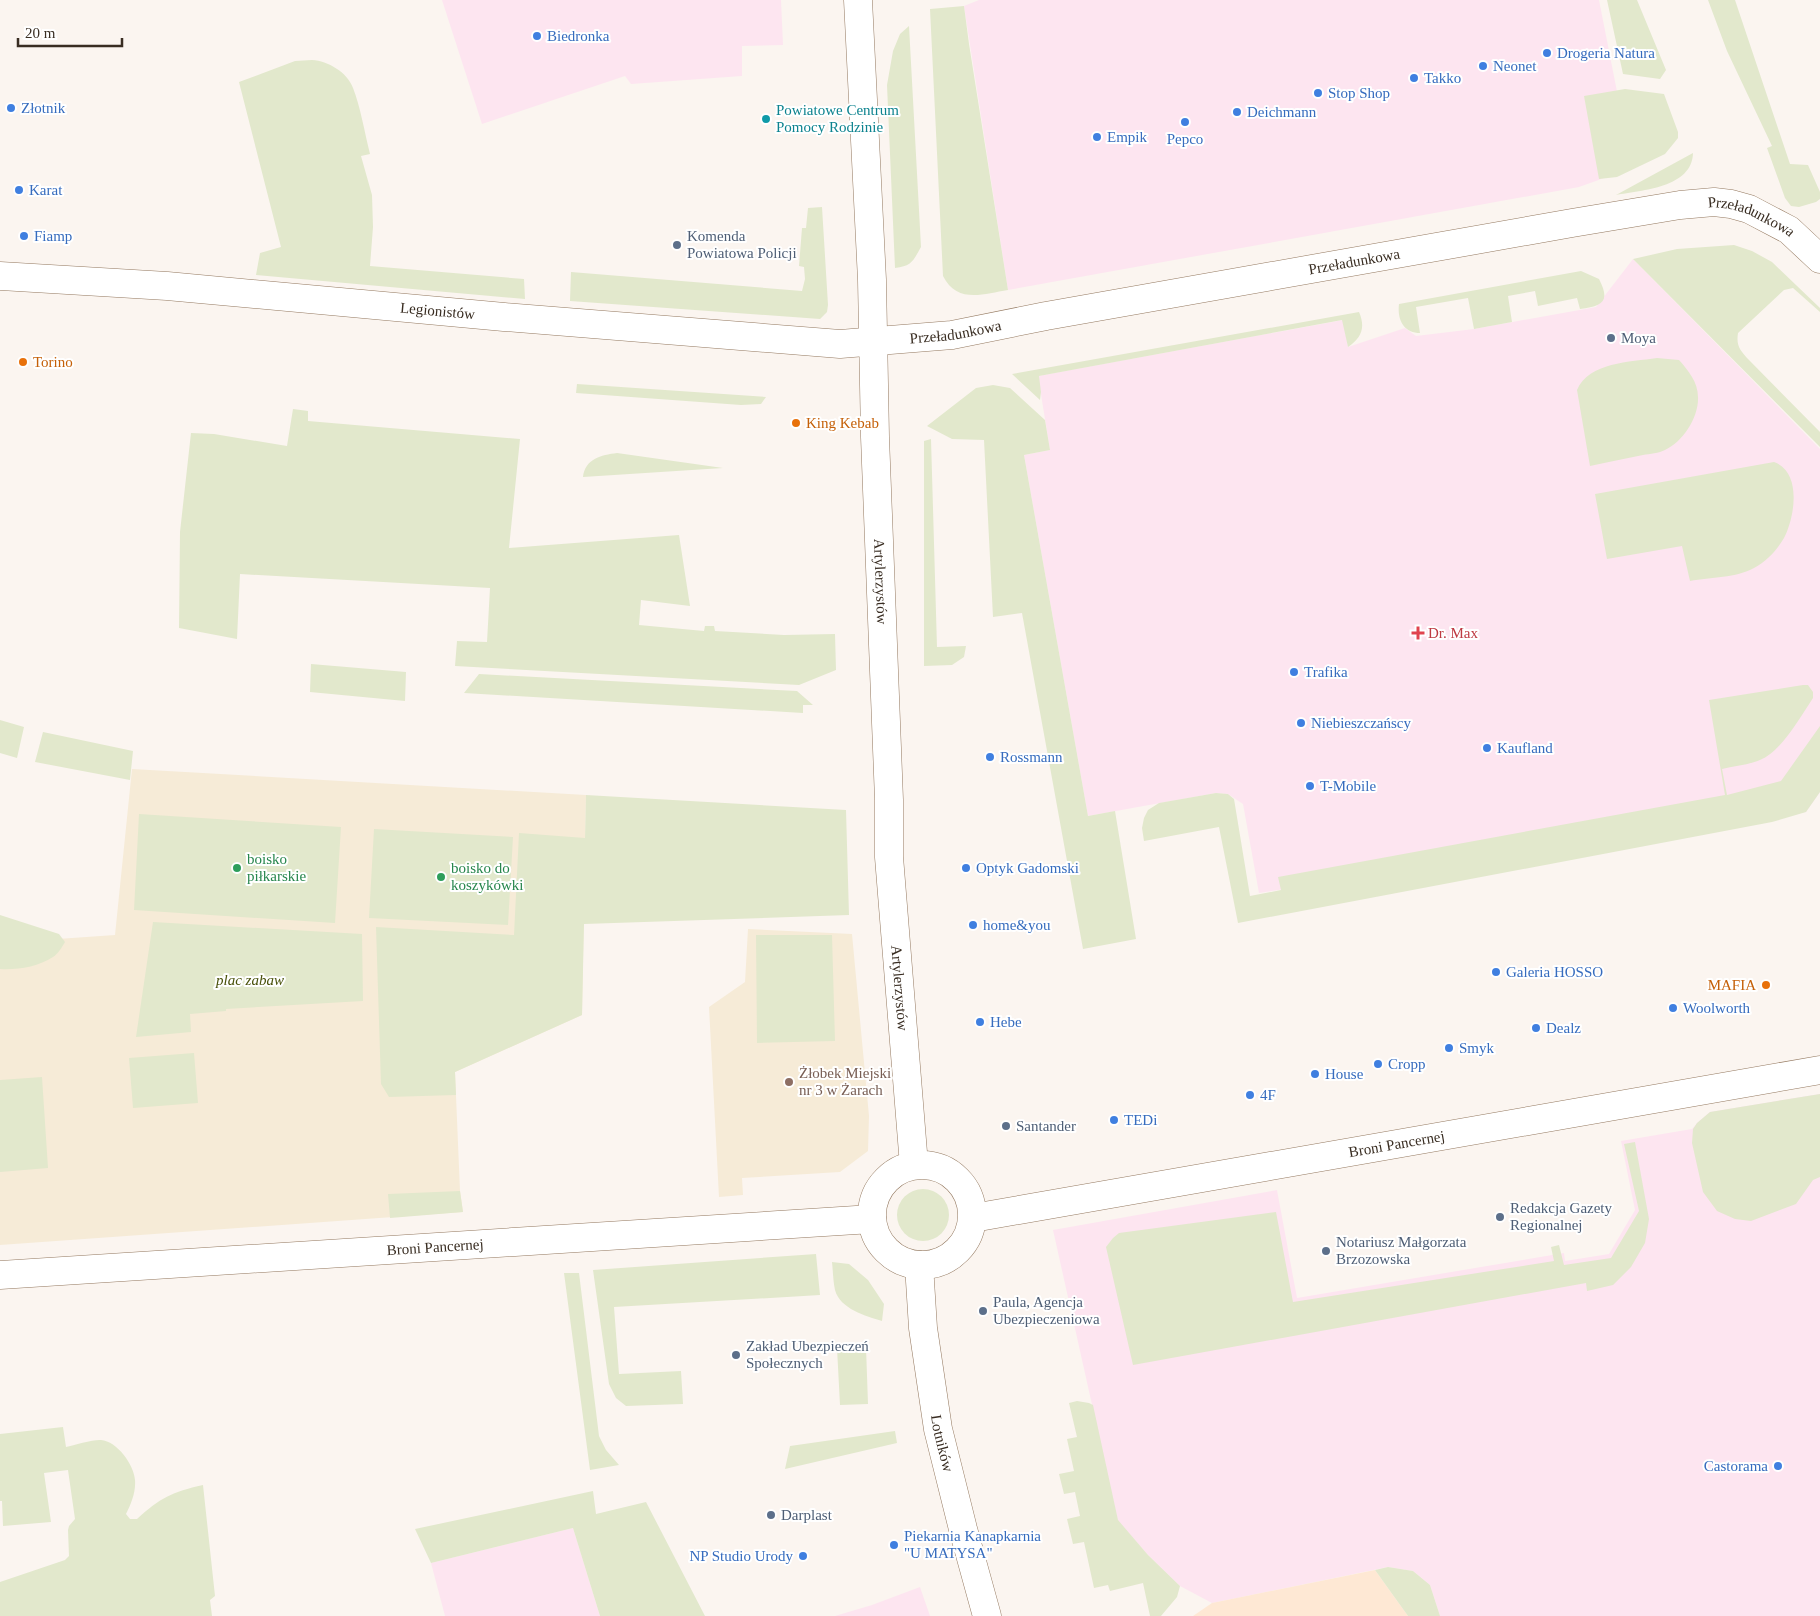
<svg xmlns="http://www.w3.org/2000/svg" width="1820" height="1616" font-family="'Times New Roman',serif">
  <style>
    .commercial { fill: #fde5f0 }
    .built { fill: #fee8d4 }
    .education { fill: #f6ebd7 }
    .green { fill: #e2e8cc }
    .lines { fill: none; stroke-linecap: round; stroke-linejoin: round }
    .street-casing { stroke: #947960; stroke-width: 29 }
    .secondary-casing { stroke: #947960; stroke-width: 29 }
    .street { stroke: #fff; stroke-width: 28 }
    .secondary { stroke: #fff; stroke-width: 28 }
    .shop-dot { fill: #3f7fe0; stroke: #fff; stroke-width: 2 }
    .culture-dot { fill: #0f9aa8; stroke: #fff; stroke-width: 2 }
    .service-dot { fill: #5c6f8a; stroke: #fff; stroke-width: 2 }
    .food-dot { fill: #e8710a; stroke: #fff; stroke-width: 2 }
    .health-dot { fill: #e0444e; stroke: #fff; stroke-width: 2 }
    .leisure-dot { fill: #2e9e5b; stroke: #fff; stroke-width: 2 }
    .education-dot { fill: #8d6e63; stroke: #fff; stroke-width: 2 }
    .labels { text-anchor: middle; stroke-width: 4; stroke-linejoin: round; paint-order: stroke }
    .shop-label { font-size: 15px; fill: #366cbe; stroke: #fff; text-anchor: start }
    .culture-label { font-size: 15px; fill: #0d838f; stroke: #fff; text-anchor: start }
    .street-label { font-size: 15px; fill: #392d22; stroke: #fff }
    .service-label { font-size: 15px; fill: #4e5e75; stroke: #fff; text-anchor: start }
    .food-label { font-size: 15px; fill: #c56008; stroke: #fff; text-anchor: start }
    .health-label { font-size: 15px; fill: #be3a42; stroke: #fff; text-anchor: start }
    .leisure-label { font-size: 15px; fill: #27864d; stroke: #fff; text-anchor: start }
    .park-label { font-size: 15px; font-style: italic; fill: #49510a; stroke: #fff }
    .education-label { font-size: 15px; fill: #785e54; stroke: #fff; text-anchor: start }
  </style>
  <rect width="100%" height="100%" fill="#fbf5f0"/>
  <path class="commercial" d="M 442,0 L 781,0 L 783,45 L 742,46 L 742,76 L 631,84 L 625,76 L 482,124 Z
    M 979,0 L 1599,0 L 1632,168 L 1579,187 L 1008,290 L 964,6 Z
    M 1633,259 L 1820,449 L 1820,792 L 1806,812 L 1259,893 L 1243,804 L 1228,794 L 1216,793 L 1088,816 L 1024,455 L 1050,450 L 1038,376 L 1343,320 L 1348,347 L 1405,328 L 1416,336 L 1474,329 L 1596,307 Z
    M 1820,1094 L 1820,1616 L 1440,1616 L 1430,1585 L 1413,1571 L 1388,1567 L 1212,1603 L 1180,1586 L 1148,1555 L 1118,1521 L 1053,1230 L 1277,1190 L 1297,1298 L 1564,1253 L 1565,1261 L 1609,1254 L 1635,1210 L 1621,1141 L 1692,1129 L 1697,1123 L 1710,1112 Z
    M 573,1528 L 600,1616 L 445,1616 L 431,1563 Z
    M 920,1587 L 930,1616 L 835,1616 L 872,1605 Z"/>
  <path class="built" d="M 1375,1570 L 1408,1616 L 1193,1616 L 1212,1603 Z"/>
  <path class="education" d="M 132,769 L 586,795 L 582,1015 L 455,1072 L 460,1191 L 463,1212 L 0,1245 L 0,943 L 115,935 Z
    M 748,929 L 852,934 L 869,1116 L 868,1151 L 840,1172 L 742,1178 L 743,1195 L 719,1197 L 709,1007 L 745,982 Z"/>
  <path class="green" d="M 1607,0 L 1637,0 L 1666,70 L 1660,79 L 1623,74 Z
    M 1708,0 L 1735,0 L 1790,164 L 1808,165 L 1820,192 L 1820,199 L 1816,202 L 1799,207 L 1791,206 L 1785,198 L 1767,148 L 1772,146 L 1727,51 Z
    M 964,6 L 969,44 L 1008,290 C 983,294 957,304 943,276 L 930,9 Z
    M 909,26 L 921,247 C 913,261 912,266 895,268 L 887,85 L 893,51 L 900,34 Z
    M 312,60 C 328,61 347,72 353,88 C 360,105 365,134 370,154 L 361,156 L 372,195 L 373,227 L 370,266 L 524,279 L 525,299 L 256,275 L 260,253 L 281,247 L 239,82 L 295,61 Z
    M 1625,89 L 1664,94 L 1678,132 L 1678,138 L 1674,143 L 1665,154 L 1617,177 L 1599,179 L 1584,96 Z
    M 1693,153 C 1692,188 1642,190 1616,195 Z
    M 822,207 L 828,305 L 827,312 L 820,319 L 570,301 L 571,272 L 802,291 L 805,279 L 804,267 L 799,266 L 802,228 L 806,228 L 808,208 Z
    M 1734,245 L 1752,251 L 1772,262 L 1820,308 L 1820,312 L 1793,288 L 1784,290 L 1738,333 C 1736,346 1740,350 1749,360 L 1820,432 L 1820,447 L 1633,259 L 1677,249 Z
    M 1581,271 L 1599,279 C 1611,302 1602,306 1580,309 L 1577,298 L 1538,306 L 1535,291 L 1508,296 L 1512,322 L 1474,329 L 1468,298 L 1416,307 L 1420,333 C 1404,333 1397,320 1399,304 Z
    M 1359,312 C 1366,328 1361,338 1348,347 L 1342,320 L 1039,376 L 1041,392 L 1040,400 L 1012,374 Z
    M 1657,358 L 1679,360 C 1688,370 1698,382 1698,397 C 1699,417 1683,442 1665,450 C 1659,453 1650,454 1643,455 C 1625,459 1607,462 1590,466 L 1577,390 C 1589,362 1630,362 1657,358 Z
    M 577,384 L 766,397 L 761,404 L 741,405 L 576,393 Z
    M 993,385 L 1010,388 L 1045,420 L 1050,450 L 1024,455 L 1088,816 L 1115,811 L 1136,939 L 1083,949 L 1022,613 L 993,617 L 984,440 L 952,439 L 927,426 L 976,388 Z
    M 293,409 L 308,411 L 308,421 L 520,439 L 509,548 L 679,535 L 690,606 L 641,600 L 639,625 L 704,631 L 705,626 L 714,626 L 715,631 L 784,635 L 835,634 L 836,670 L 799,685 L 455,666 L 457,641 L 487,642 L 490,588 L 240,574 L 237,639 L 179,628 L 180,532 L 191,433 L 214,434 L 287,446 Z
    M 931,439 L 937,647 L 966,646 L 964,657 L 952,665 L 924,666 L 924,441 Z
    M 617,453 L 723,468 L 583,477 C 585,459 601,455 617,453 Z
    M 1774,462 C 1802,472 1795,517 1784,538 C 1777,550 1767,561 1754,568 C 1736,578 1711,577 1690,581 L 1682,546 L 1607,559 L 1595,494 Z
    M 311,664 L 406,672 L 405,701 L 310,692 Z
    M 479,674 L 797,691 L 813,705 L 803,705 L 803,713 L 464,693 Z
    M 1803,685 L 1808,685 L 1813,692 L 1813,698 C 1801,716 1781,752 1760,760 C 1748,765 1734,766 1722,769 L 1727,795 L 1781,781 L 1820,726 L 1820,792 L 1806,812 L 1772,822 L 1238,923 L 1219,827 L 1144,841 L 1142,828 L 1144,818 L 1148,810 L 1159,803 L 1216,793 L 1228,794 L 1234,799 L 1250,896 L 1281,890 L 1278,877 L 1725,795 L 1709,700 Z
    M 0,720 L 24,727 L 17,758 L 0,753 Z
    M 43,732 L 133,751 L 130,780 L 35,762 Z
    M 586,795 L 846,810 L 849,915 L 584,924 L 582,1015 L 455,1072 L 456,1095 L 389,1097 L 381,1084 L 376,927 L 514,935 L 519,833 L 585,838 Z
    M 139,814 L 341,827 L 335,923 L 134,910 Z
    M 374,829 L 513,837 L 508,925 L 369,918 Z
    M 0,915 L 59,934 L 65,942 C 62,947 58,954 53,957 C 38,967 17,970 0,969 Z
    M 153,922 L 362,934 L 363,1001 L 226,1009 L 226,1011 L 190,1014 L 191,1032 L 136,1037 Z
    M 756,935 L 832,935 L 835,1041 L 757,1043 Z
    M 194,1053 L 198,1103 L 133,1108 L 129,1058 Z
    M 42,1077 L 48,1168 L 0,1172 L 0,1080 Z
    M 1820,1094 L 1820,1177 L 1813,1180 L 1796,1204 L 1751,1221 L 1735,1219 L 1717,1211 L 1703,1192 L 1692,1143 L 1693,1129 L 1697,1123 L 1710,1112 Z
    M 1635,1142 L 1649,1219 L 1645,1243 L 1631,1267 L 1613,1285 L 1587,1291 L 1586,1283 L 1133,1365 L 1106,1247 L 1113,1238 L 1119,1233 L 1276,1212 L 1293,1302 L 1554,1261 L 1551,1247 L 1559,1245 L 1564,1265 L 1611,1258 L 1639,1211 L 1624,1144 Z
    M897 1215a26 26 0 1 1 52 0a26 26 0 1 1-52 0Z
    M 460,1191 L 463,1212 L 390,1218 L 388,1194 Z
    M 816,1254 L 820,1295 L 614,1307 L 619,1374 L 681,1371 L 683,1404 L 626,1406 L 616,1398 L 609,1384 L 593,1270 Z
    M 832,1262 L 849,1264 L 868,1280 L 884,1304 L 882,1321 C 866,1316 840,1309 835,1290 C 833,1281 833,1271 832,1262 Z
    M 564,1273 L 579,1273 L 599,1436 L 606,1450 L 619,1465 L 590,1470 Z
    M 866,1347 L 868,1404 L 840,1405 L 837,1348 Z
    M 1077,1401 L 1089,1403 L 1093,1405 L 1118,1520 L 1148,1555 L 1180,1586 L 1177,1597 L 1161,1616 L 1150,1616 L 1143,1583 L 1110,1591 L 1108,1585 L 1094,1588 L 1084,1542 L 1073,1544 L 1067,1519 L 1080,1516 L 1075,1492 L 1064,1494 L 1059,1474 L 1074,1471 L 1067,1439 L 1077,1437 L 1069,1403 Z
    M 63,1427 L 66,1447 C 74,1445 95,1439 101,1440 C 117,1441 134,1465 135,1480 C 136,1492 131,1504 126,1514 L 130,1519 L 137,1519 C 160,1498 172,1492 203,1485 L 215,1596 L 210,1600 L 212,1616 L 0,1616 L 0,1582 L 65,1560 L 69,1556 L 68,1530 L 69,1526 L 75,1519 L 68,1470 L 44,1473 L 51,1522 L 3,1526 L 2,1501 L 0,1501 L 0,1434 Z
    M 895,1431 L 897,1443 L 785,1469 L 790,1446 Z
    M 593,1491 L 596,1514 L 646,1502 L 705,1616 L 600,1616 L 573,1528 L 431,1563 L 415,1529 Z
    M 1388,1567 L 1413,1571 L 1430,1585 L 1440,1616 L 1408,1616 L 1375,1570 Z"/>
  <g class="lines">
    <g class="street-casing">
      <g id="street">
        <path id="s1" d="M 0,276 L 167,286 L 504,317 L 840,344 L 952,335 L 1046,316 L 1572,223 L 1680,205 L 1714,202 L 1731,204 L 1749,209 L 1789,230 L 1820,259"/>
        <path id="s2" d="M 973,1218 L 1820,1070"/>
        <path id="s3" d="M 0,1275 L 872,1219"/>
      </g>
    </g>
    <g class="secondary-casing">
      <g id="secondary">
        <path id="s4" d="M 858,0 L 872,280 L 875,437 L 889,800 L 889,857 L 914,1165"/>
        <circle cx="922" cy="1215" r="50"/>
        <path id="s5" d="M 919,1265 L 923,1328 L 938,1429 L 963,1529 L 987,1616"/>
      </g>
    </g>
    <use href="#street" class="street"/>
    <use href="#secondary" class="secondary"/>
  </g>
  <g class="shop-dot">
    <circle cx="537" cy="36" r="5"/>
    <circle cx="1547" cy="53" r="5"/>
    <circle cx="1483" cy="66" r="5"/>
    <circle cx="1414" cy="78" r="5"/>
    <circle cx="1318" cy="93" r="5"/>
    <circle cx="11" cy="108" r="5"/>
    <circle cx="1237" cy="112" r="5"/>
    <circle cx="1185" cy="122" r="5"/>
    <circle cx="1097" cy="137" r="5"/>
    <circle cx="19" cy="190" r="5"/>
    <circle cx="24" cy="236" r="5"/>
    <circle cx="1294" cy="672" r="5"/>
    <circle cx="1301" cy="723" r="5"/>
    <circle cx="1487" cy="748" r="5"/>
    <circle cx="990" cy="757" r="5"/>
    <circle cx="1310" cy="786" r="5"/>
    <circle cx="966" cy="868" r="5"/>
    <circle cx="973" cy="925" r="5"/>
    <circle cx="1496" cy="972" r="5"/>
    <circle cx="1673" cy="1008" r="5"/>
    <circle cx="980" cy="1022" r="5"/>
    <circle cx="1536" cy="1028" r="5"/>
    <circle cx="1449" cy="1048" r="5"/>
    <circle cx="1378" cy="1064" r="5"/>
    <circle cx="1315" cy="1074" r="5"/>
    <circle cx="1250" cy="1095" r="5"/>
    <circle cx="1114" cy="1120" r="5"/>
    <circle cx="1778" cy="1466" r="5"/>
    <circle cx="894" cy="1545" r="5"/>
    <circle cx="803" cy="1556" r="5"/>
  </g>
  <circle class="culture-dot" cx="766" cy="119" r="5"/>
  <g class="service-dot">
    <circle cx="677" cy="245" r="5"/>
    <circle cx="1611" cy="338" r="5"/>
    <circle cx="1006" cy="1126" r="5"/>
    <circle cx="1500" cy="1217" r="5"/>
    <circle cx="1326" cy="1251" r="5"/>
    <circle cx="983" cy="1311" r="5"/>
    <circle cx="736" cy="1355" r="5"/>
    <circle cx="771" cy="1515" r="5"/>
  </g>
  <g class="food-dot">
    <circle cx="23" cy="362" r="5"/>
    <circle cx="796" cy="423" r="5"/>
    <circle cx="1766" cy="985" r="5"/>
  </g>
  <path class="health-dot" d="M1415.5 625.5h5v5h5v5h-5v5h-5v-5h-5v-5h5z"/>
  <g class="leisure-dot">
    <circle cx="237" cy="868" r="5"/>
    <circle cx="441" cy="877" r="5"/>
  </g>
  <circle class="education-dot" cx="789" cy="1082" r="5"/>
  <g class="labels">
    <g class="shop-label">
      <text x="547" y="41">Biedronka</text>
      <text x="1557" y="58">Drogeria Natura</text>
      <text x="1493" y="71">Neonet</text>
      <text x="1424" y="83">Takko</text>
      <text x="1328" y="98">Stop Shop</text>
      <text x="21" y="113">Złotnik</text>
      <text x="1247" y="117">Deichmann</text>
      <text x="1107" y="142">Empik</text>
      <text x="1185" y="144" text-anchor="middle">Pepco</text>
      <text x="29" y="195">Karat</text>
      <text x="34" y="241">Fiamp</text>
      <text x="1304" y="677">Trafika</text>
      <text x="1311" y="728">Niebieszczańscy</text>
      <text x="1497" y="753">Kaufland</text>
      <text x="1000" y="762">Rossmann</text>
      <text x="1320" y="791">T-Mobile</text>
      <text x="976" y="873">Optyk Gadomski</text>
      <text x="983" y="930">home&amp;you</text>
      <text x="1506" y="977">Galeria HOSSO</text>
      <text x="1683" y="1013">Woolworth</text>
      <text x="990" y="1027">Hebe</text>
      <text x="1546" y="1033">Dealz</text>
      <text x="1459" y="1053">Smyk</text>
      <text x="1388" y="1069">Cropp</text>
      <text x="1325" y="1079">House</text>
      <text x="1260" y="1100">4F</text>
      <text x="1124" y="1125">TEDi</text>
      <text x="1768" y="1471" text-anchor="end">Castorama</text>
      <text x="904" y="1541">Piekarnia Kanapkarnia<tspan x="904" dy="17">"U MATYSA"</tspan></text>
      <text x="793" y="1561" text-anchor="end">NP Studio Urody</text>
    </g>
    <g class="culture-label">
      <text x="776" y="115">Powiatowe Centrum<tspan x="776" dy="17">Pomocy Rodzinie</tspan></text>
    </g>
    <g class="street-label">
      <text dy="5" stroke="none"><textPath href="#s1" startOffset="1769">Przeładunkowa</textPath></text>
      <text dy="5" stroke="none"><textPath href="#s1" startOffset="1364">Przeładunkowa</textPath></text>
      <text dy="5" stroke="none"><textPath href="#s1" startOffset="439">Legionistów</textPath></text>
      <text dy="5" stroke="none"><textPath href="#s1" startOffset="959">Przeładunkowa</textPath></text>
      <text dy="5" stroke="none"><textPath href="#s4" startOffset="582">Artylerzystów</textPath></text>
      <text dy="5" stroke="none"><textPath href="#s4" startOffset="989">Artylerzystów</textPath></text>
      <text dy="5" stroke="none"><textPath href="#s2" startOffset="430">Broni Pancernej</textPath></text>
      <text dy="5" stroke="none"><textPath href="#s3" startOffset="436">Broni Pancernej</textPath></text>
      <text dy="5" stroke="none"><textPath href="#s5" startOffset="180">Lotników</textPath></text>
    </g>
    <g class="service-label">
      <text x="687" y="241">Komenda<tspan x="687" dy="17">Powiatowa Policji</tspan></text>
      <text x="1621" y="343">Moya</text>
      <text x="1016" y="1131">Santander</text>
      <text x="1510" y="1213">Redakcja Gazety<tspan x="1510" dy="17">Regionalnej</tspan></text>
      <text x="1336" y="1247">Notariusz Małgorzata<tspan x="1336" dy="17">Brzozowska</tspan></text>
      <text x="993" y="1307">Paula, Agencja<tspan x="993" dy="17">Ubezpieczeniowa</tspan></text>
      <text x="746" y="1351">Zakład Ubezpieczeń<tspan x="746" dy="17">Społecznych</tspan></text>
      <text x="781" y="1520">Darplast</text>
    </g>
    <g class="food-label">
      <text x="33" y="367">Torino</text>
      <text x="806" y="428">King Kebab</text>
      <text x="1756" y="990" text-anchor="end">MAFIA</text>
    </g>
    <g class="health-label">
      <text x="1428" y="638">Dr. Max</text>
    </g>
    <g class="leisure-label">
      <text x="247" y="864">boisko<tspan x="247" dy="17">piłkarskie</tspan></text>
      <text x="451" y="873">boisko do<tspan x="451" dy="17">koszykówki</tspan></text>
    </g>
    <g class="park-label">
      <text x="250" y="985">plac zabaw</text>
    </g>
    <g class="education-label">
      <text x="799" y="1078">Żłobek Miejski<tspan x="799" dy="17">nr 3 w Żarach</tspan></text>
    </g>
  </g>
  <path d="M18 38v8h104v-8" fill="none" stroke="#392d22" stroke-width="2.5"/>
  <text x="25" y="38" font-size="15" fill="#392d22" stroke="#ffffff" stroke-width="4" paint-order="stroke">20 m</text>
</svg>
